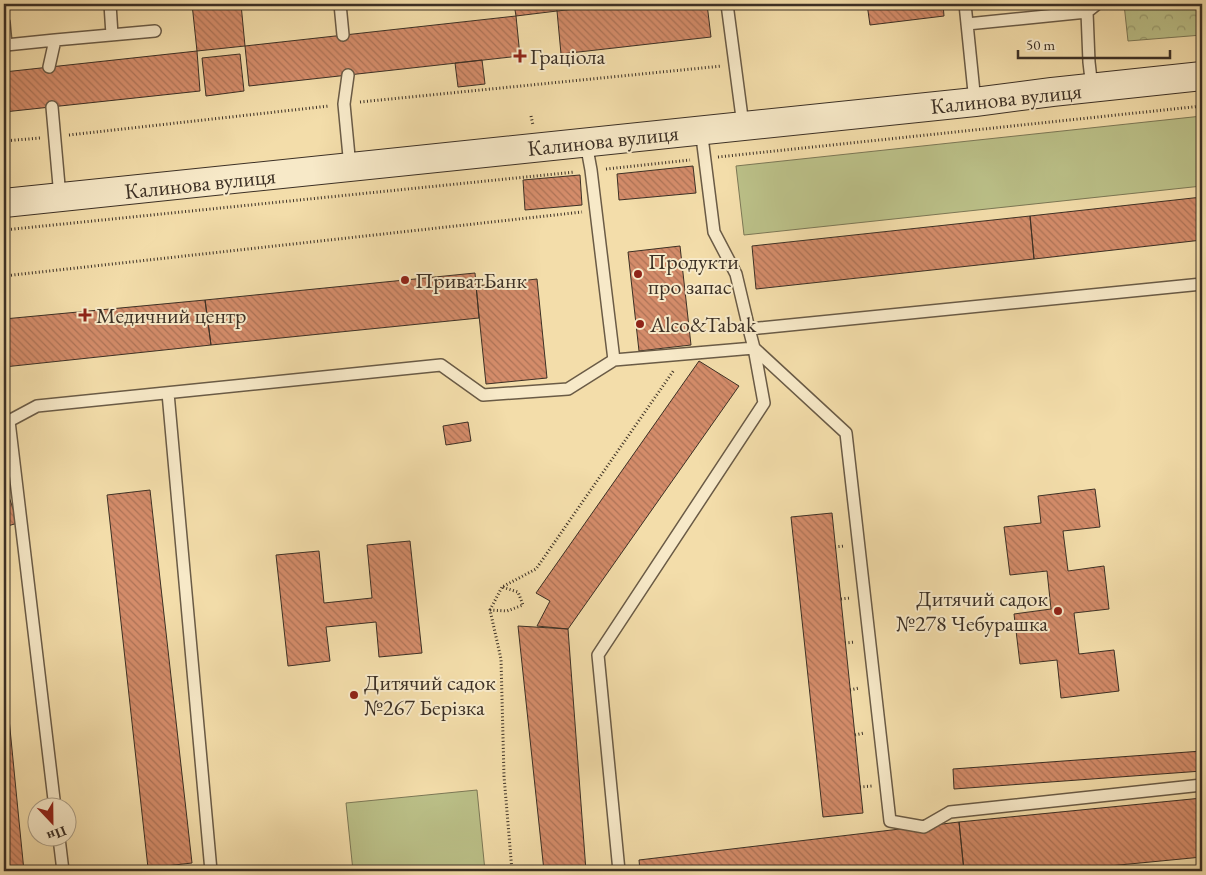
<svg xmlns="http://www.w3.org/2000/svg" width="1206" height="875" font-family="'EB Garamond',serif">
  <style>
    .park { fill: url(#park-crowns); stroke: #7c7856 }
    .garden { fill: #bbc088; stroke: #7c7856 }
    .building { fill: url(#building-back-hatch); stroke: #3c3025 }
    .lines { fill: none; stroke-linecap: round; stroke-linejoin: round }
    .lane-casing { stroke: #6a5b46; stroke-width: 14 }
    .secondary-casing { stroke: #3c3025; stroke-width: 30 }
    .path { stroke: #3c3025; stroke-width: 3; stroke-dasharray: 1 2.5; stroke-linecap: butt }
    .lane { stroke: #f7e9c8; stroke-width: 11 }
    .secondary { stroke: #f7e9c8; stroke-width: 28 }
    .poi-dot { fill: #8f2418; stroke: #f7e9c8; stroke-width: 2 }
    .labels { text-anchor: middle; stroke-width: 4; stroke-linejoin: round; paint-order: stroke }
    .poi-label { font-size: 22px; fill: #3c3025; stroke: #f7e9c8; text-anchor: start }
    .street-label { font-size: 22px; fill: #3c3025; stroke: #f7e9c8 }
  </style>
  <defs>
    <pattern id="park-crowns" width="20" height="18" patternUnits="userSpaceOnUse" patternTransform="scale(1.25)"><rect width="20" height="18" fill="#bbc088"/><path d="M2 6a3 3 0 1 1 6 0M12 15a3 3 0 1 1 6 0" fill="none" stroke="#999c6f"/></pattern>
    <pattern id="building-back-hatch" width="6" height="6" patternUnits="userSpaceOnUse" patternTransform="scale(1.25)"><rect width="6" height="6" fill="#d48c6a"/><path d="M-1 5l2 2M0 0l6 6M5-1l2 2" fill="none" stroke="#ad7357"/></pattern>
  </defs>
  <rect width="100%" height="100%" fill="#f3ddaa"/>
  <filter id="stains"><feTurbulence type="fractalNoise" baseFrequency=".004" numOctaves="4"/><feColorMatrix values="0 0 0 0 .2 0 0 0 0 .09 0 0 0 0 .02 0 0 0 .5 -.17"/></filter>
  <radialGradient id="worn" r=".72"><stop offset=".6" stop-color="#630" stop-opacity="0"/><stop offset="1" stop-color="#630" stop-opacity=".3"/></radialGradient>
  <path class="park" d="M 1124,4 L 1202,4 L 1202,35 L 1128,41 Z"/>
  <path class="garden" d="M 1202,116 L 1202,186 L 744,235 L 736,166 Z
    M 477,790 L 485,871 L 353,871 L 346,803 Z"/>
  <path class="building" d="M 192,4 L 241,4 L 245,46 L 197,51 Z
    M 514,4 L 556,4 L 557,11 L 516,16 Z
    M 624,4 L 707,4 L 711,37 L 561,54 L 557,11 Z
    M 867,4 L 943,4 L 944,16 L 870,25 Z
    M 516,16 L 520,56 L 249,86 L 245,46 Z
    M 197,51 L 200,91 L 4,112 L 4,72 Z
    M 240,54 L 244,91 L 206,96 L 202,58 Z
    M 482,60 L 485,84 L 458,87 L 455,63 Z
    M 693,166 L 696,193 L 619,200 L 617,174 Z
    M 580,175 L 582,205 L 525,210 L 523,180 Z
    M 1202,197 L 1202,240 L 1034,259 L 1030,216 Z
    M 1030,216 L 1034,259 L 756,289 L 752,246 Z
    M 680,246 L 691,345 L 639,351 L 628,252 Z
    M 475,273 L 479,318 L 211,345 L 205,300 Z
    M 537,279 L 547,378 L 486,384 L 476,286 Z
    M 205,300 L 211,345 L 4,367 L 4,319 Z
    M 699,361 L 739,386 L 568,629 L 537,626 L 550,601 L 536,593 Z
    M 468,422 L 471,441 L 446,445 L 443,426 Z
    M 1095,489 L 1100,527 L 1063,531 L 1068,571 L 1104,566 L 1109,609 L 1074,613 L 1079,654 L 1114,650 L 1119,691 L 1061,698 L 1057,660 L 1020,664 L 1014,614 L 1051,609 L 1047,571 L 1010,575 L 1004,527 L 1041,523 L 1038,496 Z
    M 150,490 L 192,863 L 148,868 L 107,495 Z
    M 8,494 L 18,523 L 4,527 L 4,496 Z
    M 832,513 L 863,813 L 823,817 L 791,517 Z
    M 410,541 L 422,653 L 379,657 L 376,622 L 326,627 L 330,661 L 288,666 L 276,555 L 319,551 L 324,603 L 372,598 L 367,545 Z
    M 518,626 L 568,629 L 586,871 L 544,871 Z
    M 4,667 L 19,821 L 24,871 L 4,871 Z
    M 1202,751 L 1202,771 L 954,789 L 953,769 Z
    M 1202,798 L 1202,857 L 1057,871 L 964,871 L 959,822 Z
    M 959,822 L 964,871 L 640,871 L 639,860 Z"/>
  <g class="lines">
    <g class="lane-casing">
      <path id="lane" d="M 110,4 L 112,35
        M 340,4 L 343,35
        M 727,4 L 743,125
        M 965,4 L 975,102
        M 4,23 L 6,45 L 55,40
        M 967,24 L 1087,12
        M 49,67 L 55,40 L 155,31
        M 348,75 L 344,104 L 350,167
        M 1092,88 L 1089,62 L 1087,12 L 1097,4
        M 52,107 L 60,197
        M 701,129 L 714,232 L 736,274 L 749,329
        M 1202,284 L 749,329 L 754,348 L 846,433 L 890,821 L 924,827 L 950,812 L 1202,785
        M 614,360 L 754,348 L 764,403 L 598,655 L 619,871
        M 168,393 L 211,871
        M 9,421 L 37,406 L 441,365 L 483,395 L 568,389 L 614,360 L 591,170 L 586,143
        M 4,426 L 9,421 L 55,808
        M 59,838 L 63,871"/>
    </g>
    <g class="secondary-casing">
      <path id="secondary" d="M 4,203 L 975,102 L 1052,92 L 1202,76"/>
    </g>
    <path class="path" d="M 360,102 L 722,66
      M 531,116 L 533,125
      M 69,135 L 329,106
      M 4,141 L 40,138
      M 718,157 L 1202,106
      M 606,169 L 690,160
      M 4,230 L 575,172
      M 4,276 L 582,212
      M 835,547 L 844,546
      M 841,599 L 850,598
      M 490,610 L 502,587
      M 845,643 L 855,642
      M 850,690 L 859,688
      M 855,735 L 864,733
      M 860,787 L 872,786
      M 512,871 L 504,776 L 501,659 L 490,610 L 507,611 L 523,605 L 518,592 L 502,587 L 536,569 L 674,370"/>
    <use href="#lane" class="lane"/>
    <use href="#secondary" class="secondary"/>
  </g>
  <g class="poi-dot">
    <path d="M517.5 48.5h5v5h5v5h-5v5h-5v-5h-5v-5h5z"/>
    <circle cx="638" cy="274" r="5"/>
    <circle cx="405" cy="280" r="5"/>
    <path d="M82.5 307.5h5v5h5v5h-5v5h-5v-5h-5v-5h5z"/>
    <circle cx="640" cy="324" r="5"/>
    <circle cx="1058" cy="611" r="5"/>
    <circle cx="354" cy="695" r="5"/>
  </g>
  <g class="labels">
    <g class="poi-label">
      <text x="530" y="64">Граціола</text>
      <text x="648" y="269">Продукти<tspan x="648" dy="25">про запас</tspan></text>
      <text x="415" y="288">ПриватБанк</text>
      <text x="96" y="323">Медичний центр</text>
      <text x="650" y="332">Alco&amp;Tabak</text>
      <text x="1048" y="606" text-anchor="end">Дитячий садок<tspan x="1048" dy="25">№278 Чебурашка</tspan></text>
      <text x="364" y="690">Дитячий садок<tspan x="364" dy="25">№267 Берізка</tspan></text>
    </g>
    <g class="street-label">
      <text transform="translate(1006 98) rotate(-6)" y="8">Калинова вулиця</text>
      <text transform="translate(603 140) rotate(-6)" y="8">Калинова вулиця</text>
      <text transform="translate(200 183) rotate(-6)" y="8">Калинова вулиця</text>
    </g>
  </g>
  <rect width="1206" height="875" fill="none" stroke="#f3ddaa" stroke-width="20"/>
  <rect x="5" y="5" width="1196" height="865" fill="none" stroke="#3c3025" stroke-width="2.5"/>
  <rect x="10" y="10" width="1186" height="855" fill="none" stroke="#3c3025"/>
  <g transform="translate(52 822) rotate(158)"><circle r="24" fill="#f7e9c8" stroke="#ac9f87"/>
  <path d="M0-4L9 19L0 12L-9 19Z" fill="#8f2418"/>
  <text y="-8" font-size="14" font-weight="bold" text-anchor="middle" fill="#3c3025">Пн</text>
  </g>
  <path d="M1018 50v8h152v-8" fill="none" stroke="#3c3025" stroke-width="2.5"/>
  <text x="1026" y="50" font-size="15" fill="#3c3025" stroke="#f7e9c8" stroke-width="4" paint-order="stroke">50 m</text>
  <rect width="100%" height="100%" filter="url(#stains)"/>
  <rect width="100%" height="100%" fill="url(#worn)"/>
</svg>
